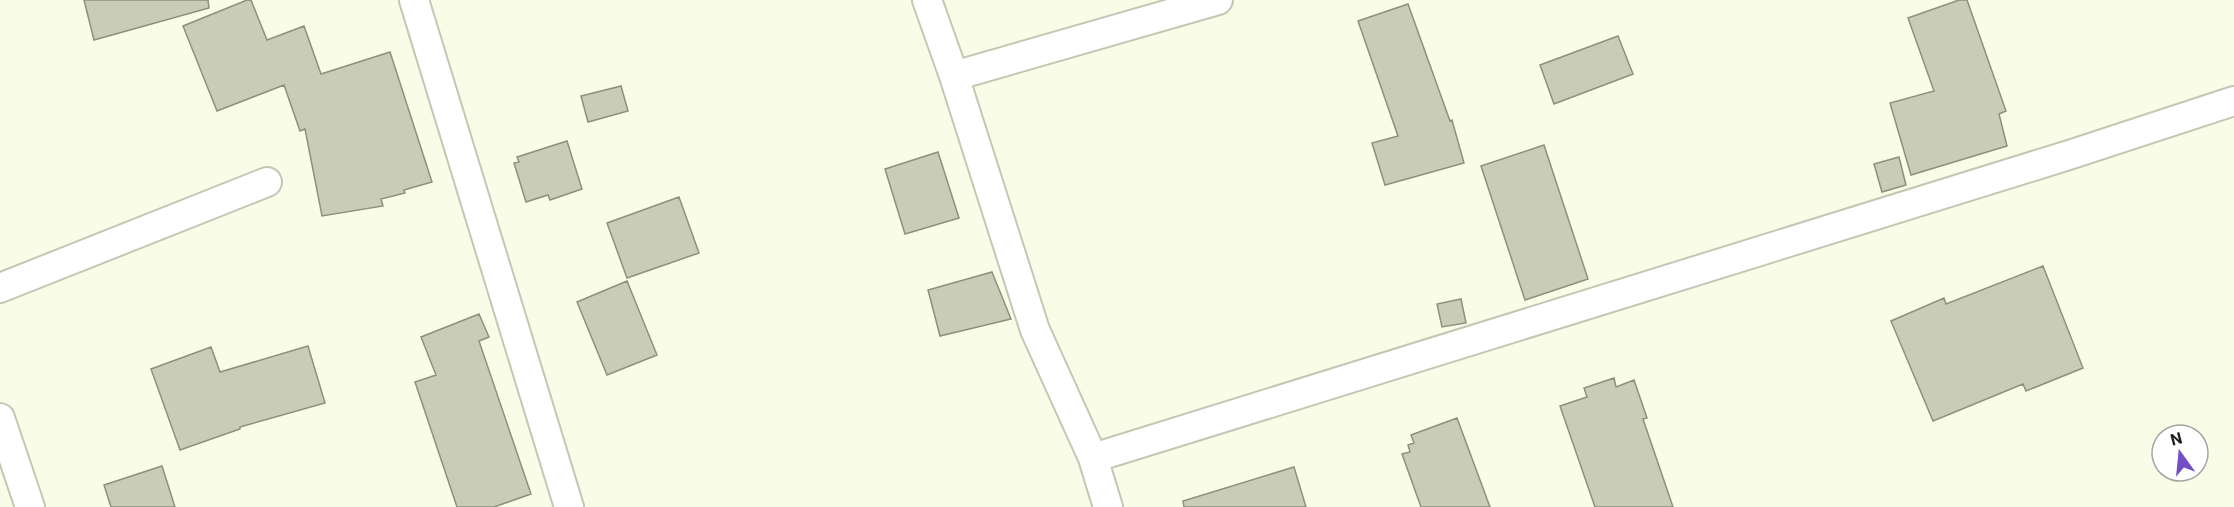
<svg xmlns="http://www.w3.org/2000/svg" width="2234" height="507" font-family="Roboto,sans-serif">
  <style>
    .building { fill: #c9ccb7; stroke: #8e907d; stroke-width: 1.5 }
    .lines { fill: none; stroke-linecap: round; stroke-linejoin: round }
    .minor-casing { stroke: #c4c7b3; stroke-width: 32 }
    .minor { stroke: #fff; stroke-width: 28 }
  </style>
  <rect width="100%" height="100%" fill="#f9fde7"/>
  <path class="building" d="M 84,0 L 208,0 L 209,8 L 94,40 Z
    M 247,0 L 251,0 L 267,40 L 304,26 L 321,74 L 390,52 L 432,182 L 404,190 L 405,193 L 381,199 L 383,206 L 322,216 L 305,129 L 300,131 L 284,85 L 217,111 L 183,26 Z
    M 1959,0 L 1967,0 L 2006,111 L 1999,114 L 2007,146 L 1911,175 L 1890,103 L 1934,91 L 1908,18 Z
    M 1408,4 L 1450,121 L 1452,120 L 1464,163 L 1385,185 L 1372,143 L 1398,136 L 1358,21 Z
    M 1618,36 L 1633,74 L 1554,104 L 1540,65 Z
    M 621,86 L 628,111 L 588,122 L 581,96 Z
    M 567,141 L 582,189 L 550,200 L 548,195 L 526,202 L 514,163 L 519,162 L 517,157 Z
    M 1544,145 L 1588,279 L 1525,300 L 1481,166 Z
    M 938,152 L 959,218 L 905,234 L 885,169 Z
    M 1899,157 L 1906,185 L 1882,192 L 1874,164 Z
    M 679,197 L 699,253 L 627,278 L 607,223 Z
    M 2043,266 L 2083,368 L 2026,391 L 2023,384 L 1933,421 L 1891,321 L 1944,298 L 1946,304 Z
    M 992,272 L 1011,319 L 940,336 L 928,290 Z
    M 627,281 L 657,355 L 607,375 L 577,302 Z
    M 1461,299 L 1466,323 L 1442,327 L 1437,304 Z
    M 479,314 L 489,337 L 479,341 L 531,494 L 494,507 L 457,507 L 415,382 L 436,375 L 421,337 Z
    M 308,346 L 325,403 L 240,427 L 240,429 L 180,450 L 151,369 L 211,347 L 220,372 Z
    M 1614,378 L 1616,387 L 1634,380 L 1647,418 L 1643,419 L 1673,507 L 1595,507 L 1560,406 L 1587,397 L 1584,388 Z
    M 1457,418 L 1490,507 L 1421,507 L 1402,454 L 1410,452 L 1408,445 L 1414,443 L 1411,435 Z
    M 162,466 L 175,507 L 111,507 L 104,485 Z
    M 1294,467 L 1306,507 L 1184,507 L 1183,501 Z"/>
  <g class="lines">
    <g class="minor-casing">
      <path id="minor" d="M 414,0 L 569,507
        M 927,0 L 954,76 L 1035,330 L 1093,458 L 1108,507
        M 954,76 L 1218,0
        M 0,288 L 267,182
        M 0,418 L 30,507
        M 1093,458 L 2069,155 L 2234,101"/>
    </g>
    <use href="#minor" class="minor"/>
  </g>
  <g transform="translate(2180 453) rotate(345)"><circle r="28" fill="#ffffff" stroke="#a5a5a2" stroke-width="1.5"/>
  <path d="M0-4.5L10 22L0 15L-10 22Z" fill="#744ec7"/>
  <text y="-9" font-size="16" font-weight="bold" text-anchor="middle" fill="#1d1e16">N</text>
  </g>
</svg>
